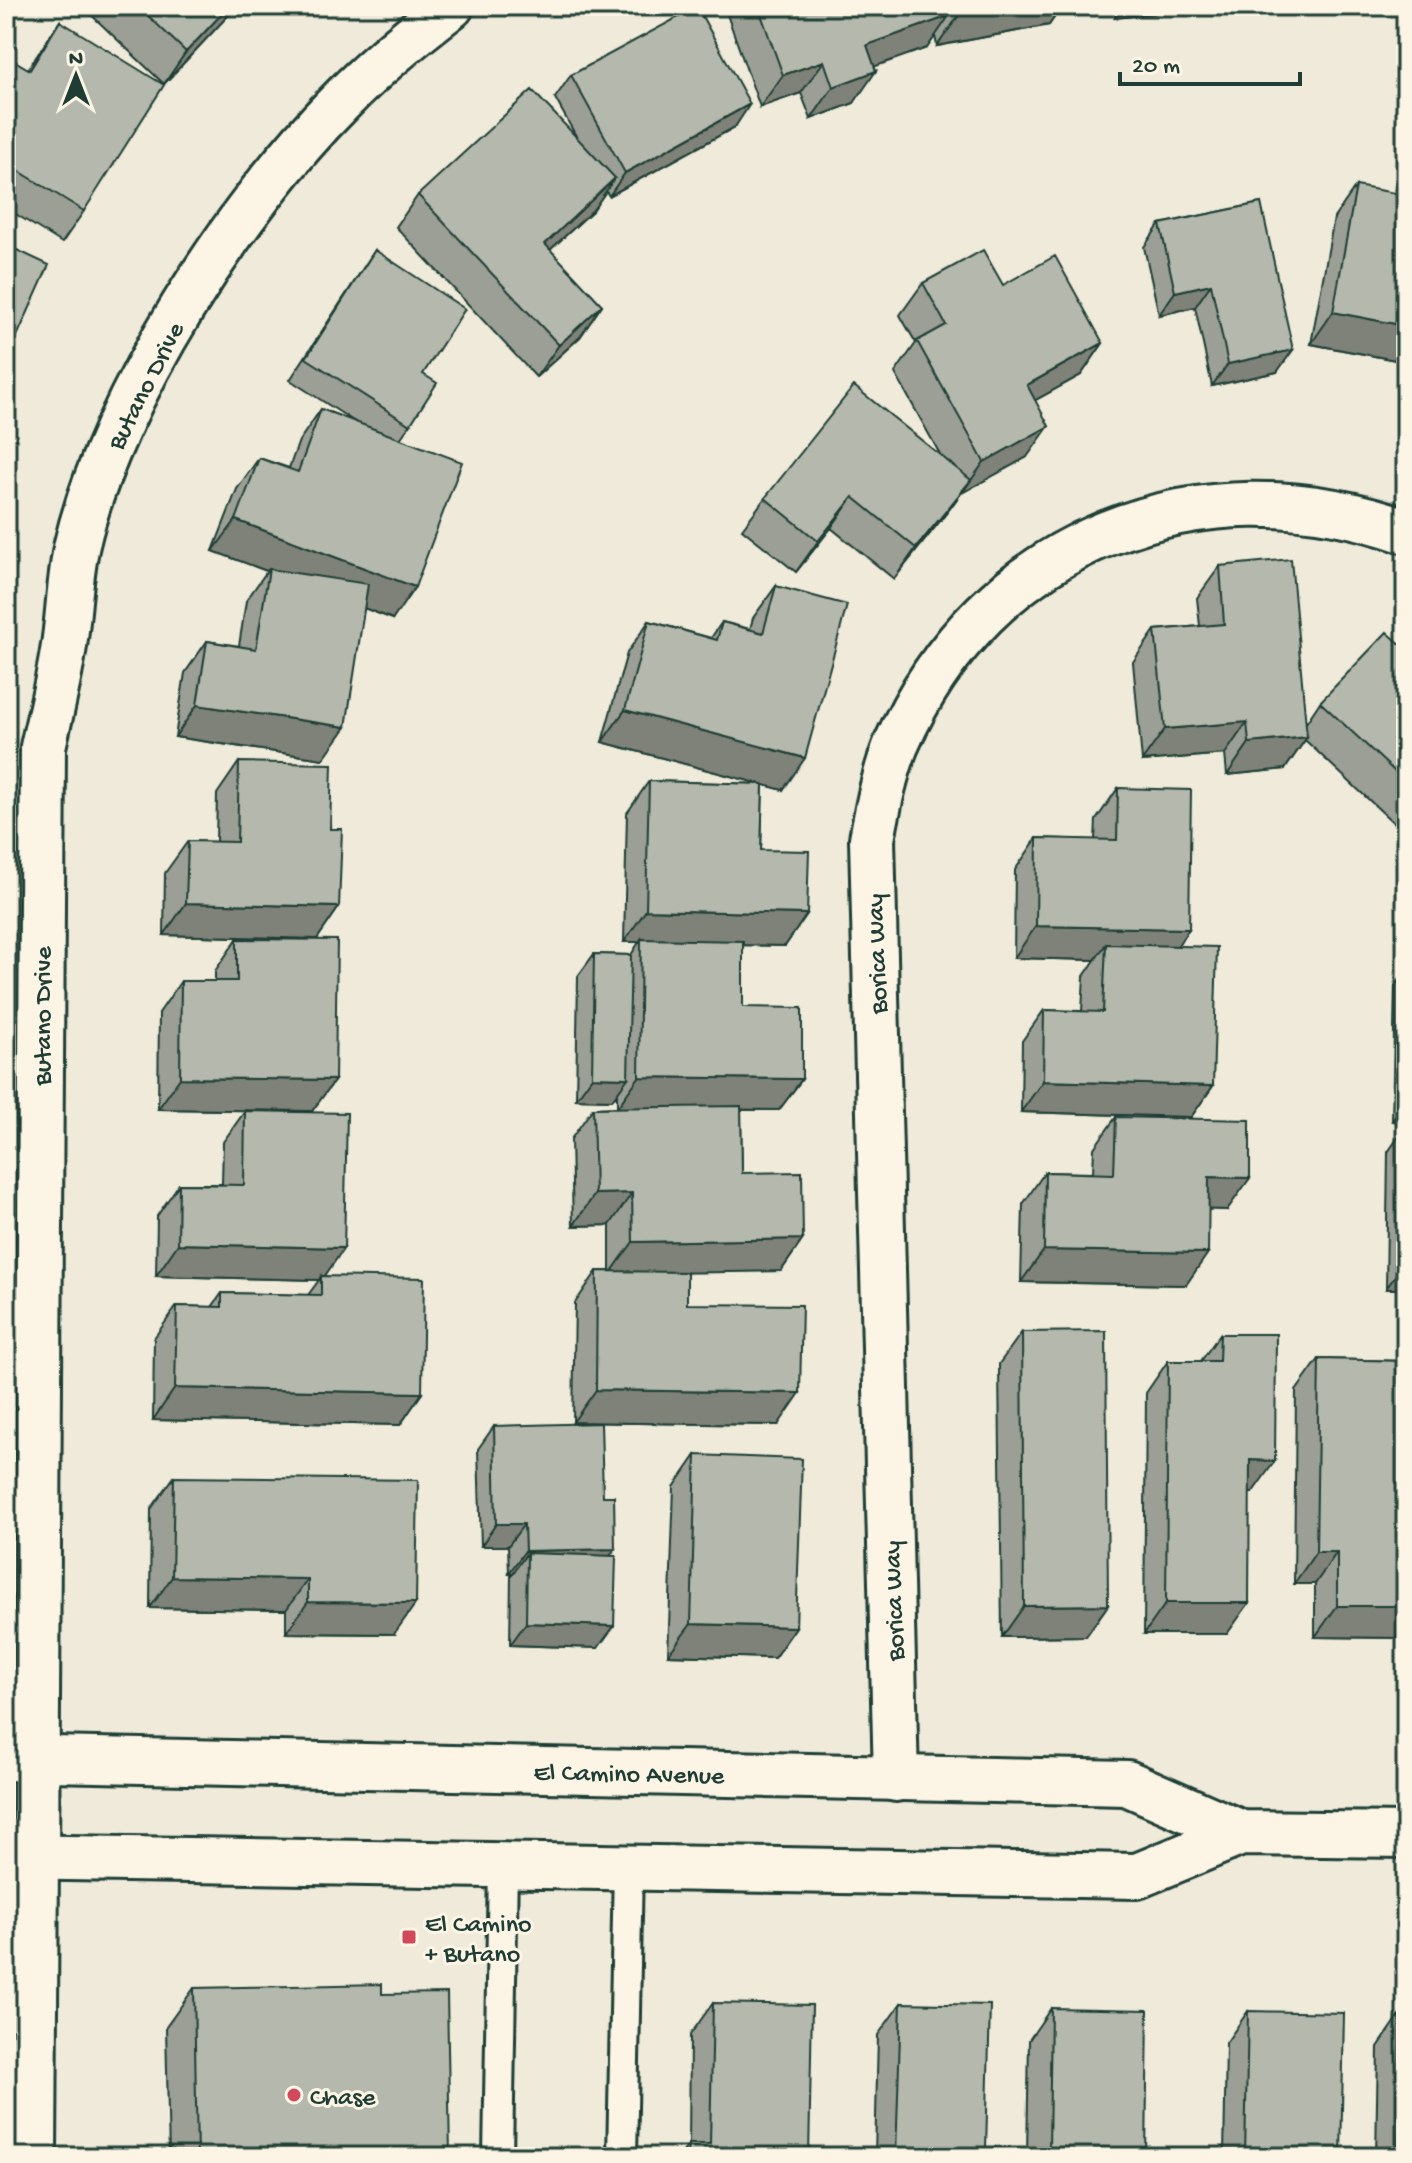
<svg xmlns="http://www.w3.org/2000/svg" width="1412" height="2163" font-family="'Gochi Hand',sans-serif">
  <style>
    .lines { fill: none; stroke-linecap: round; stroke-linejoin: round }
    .service-casing { stroke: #1f3d34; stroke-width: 34 }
    .minor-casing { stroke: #1f3d34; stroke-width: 50 }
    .tertiary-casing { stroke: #1f3d34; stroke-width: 50 }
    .secondary-casing { stroke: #1f3d34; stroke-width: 50 }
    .service { stroke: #fcf5e5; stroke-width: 28 }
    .minor { stroke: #fcf5e5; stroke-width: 44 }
    .tertiary { stroke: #fcf5e5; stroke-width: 44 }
    .secondary { stroke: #fcf5e5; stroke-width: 44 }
    .wall { fill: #9c9f95; stroke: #1f3d34; stroke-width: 2 }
    .shaded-wall { fill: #7f8279; stroke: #1f3d34; stroke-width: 2 }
    .building { fill: #b5b9ad; stroke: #1f3d34; stroke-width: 2 }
    .poi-dot { fill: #d1495b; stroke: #fcf5e5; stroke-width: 3 }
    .labels { text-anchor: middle; stroke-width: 6; stroke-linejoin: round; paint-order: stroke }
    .street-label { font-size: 26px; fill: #1f3d34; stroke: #fcf5e5 }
    .poi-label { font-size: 26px; fill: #1f3d34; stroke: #fcf5e5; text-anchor: start }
  </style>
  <rect width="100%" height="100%" fill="#efeada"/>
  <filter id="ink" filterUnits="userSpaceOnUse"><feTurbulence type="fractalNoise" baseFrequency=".0125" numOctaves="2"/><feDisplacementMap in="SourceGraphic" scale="16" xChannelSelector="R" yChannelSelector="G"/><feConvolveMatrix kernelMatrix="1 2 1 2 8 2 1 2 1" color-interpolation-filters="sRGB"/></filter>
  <g filter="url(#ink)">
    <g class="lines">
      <g class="service-casing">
        <path id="service" d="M 498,2157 L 503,1866
          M 622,2157 L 628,1868"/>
      </g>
      <g class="minor-casing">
        <path id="minor" d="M 896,1779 L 872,839 C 878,808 884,775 896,745 C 985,539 1199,458 1406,531
          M 36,1858 L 43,747 C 50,715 58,684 63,652 C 69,617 69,579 77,544 C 111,399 236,206 341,101 C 375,66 413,35 451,6"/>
      </g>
      <g class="tertiary-casing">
        <path id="tertiary" d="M 34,2157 L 36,1858"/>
      </g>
      <g class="secondary-casing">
        <path id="secondary" d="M 6,1758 L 1127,1783 L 1241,1833 L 1406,1835
          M 6,1857 L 1137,1876 L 1241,1833"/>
      </g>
      <use href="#service" class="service"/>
      <use href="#minor" class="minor"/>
      <use href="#tertiary" class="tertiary"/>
      <use href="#secondary" class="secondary"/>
    </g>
    <path class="wall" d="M 82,6 L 237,6 L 164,84 Z
      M 724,6 L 1062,6 L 1049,25 L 937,46 L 935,36 L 927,48 L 874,66 L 854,103 L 811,119 L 801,93 L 760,107 Z
      M 1114,6 L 1219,6 L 1115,18 Z
      M 60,21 L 84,211 L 62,243 L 6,208 L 6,56 L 28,69 Z
      M 571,75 L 735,127 L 609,196 L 606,191 L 593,210 L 550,250 L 602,305 L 580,337 L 536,377 L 396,227 L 418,195 L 577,138 L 555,98 Z
      M 1356,186 L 1406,362 L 1311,344 L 1334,218 Z
      M 1261,203 L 1277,372 L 1212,386 L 1195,307 L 1159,315 L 1144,247 L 1160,224 Z
      M 6,245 L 15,341 L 6,353 Z
      M 375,250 L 423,374 L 410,425 L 400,439 L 393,619 L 364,608 L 323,759 L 175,737 L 185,673 L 207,641 L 239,646 L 246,601 L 267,571 L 213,551 L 237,489 L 259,458 L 289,468 L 299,441 L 321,409 L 355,422 L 290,380 Z
      M 923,283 L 1003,285 L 1103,343 L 1081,375 L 1035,400 L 1027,457 L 961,493 L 948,511 L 894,579 L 831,528 L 796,572 L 742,529 L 765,498 L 941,456 L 895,373 L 916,343 L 900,315 Z
      M 1220,566 L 1306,723 L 1320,702 L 1406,649 L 1406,818 L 1398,827 L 1305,740 L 1285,769 L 1227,775 L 1225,754 L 1142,761 L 1133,662 L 1155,630 L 1200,626 L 1197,598 Z
      M 776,586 L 783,790 L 763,784 L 761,850 L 807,914 L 785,946 L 743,945 L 743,1007 L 802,1079 L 779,1110 L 741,1110 L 742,1173 L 803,1239 L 781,1271 L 687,1272 L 687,1304 L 778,1425 L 573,1422 L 575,1303 L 597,1271 L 610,1271 L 610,1225 L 573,1226 L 571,1139 L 593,1108 L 617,1107 L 617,1093 L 612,1100 L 576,1099 L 578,976 L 594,954 L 631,955 L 639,942 L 624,942 L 627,813 L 649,781 L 762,784 L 602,742 L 627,653 L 649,621 L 711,638 L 722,622 L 750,629 L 753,618 Z
      M 239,762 L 330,829 L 339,907 L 317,939 L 164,935 L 165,873 L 188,841 L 216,842 L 217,794 Z
      M 1118,788 L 1177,946 L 1213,1086 L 1191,1117 L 1021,1112 L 1022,1041 L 1044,1010 L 1082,1011 L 1084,976 L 1095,960 L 1014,958 L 1015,870 L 1037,838 L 1095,840 L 1096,820 Z
      M 1406,835 L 1406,855 L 1398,847 Z
      M 237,939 L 335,1080 L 312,1111 L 158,1109 L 159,1013 L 181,981 L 215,981 L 215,971 Z
      M 1406,970 L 1406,1122 L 1392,1121 L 1395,986 Z
      M 245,1111 L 324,1276 L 422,1393 L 400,1425 L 153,1420 L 154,1338 L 177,1306 L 212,1307 L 222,1293 L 308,1295 L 319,1280 L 156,1276 L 157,1216 L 179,1184 L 222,1184 L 223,1142 Z
      M 1116,1117 L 1227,1210 L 1209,1209 L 1186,1285 L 1021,1282 L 1023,1204 L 1045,1172 L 1093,1173 L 1094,1148 Z
      M 1406,1126 L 1406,1289 L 1386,1289 L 1388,1152 Z
      M 1022,1332 L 1108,1605 L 1086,1636 L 1002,1637 L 999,1364 Z
      M 1220,1334 L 1252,1493 L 1249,1493 L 1227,1634 L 1144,1634 L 1146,1393 L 1168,1361 L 1201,1361 Z
      M 1319,1359 L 1406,1361 L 1406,1628 L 1399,1638 L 1315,1637 L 1315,1584 L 1294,1584 L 1296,1391 Z
      M 494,1426 L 603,1496 L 610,1556 L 598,1648 L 510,1645 L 511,1575 L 513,1573 L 509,1573 L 508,1546 L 481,1546 L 478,1449 Z
      M 696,1455 L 796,1627 L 774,1658 L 668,1655 L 674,1487 Z
      M 174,1477 L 394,1634 L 286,1633 L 286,1610 L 150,1608 L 151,1509 Z
      M 194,1988 L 382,1994 L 450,2157 L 169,2157 L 166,2027 Z
      M 713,2003 L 809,2157 L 679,2157 L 689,2144 L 690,2035 Z
      M 901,2003 L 986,2148 L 1011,2157 L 875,2157 L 878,2035 Z
      M 1051,2008 L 1146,2157 L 1026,2157 L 1027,2155 L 1029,2040 Z
      M 1248,2011 L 1341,2157 L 1224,2157 L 1226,2043 Z
      M 1400,2015 L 1406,2157 L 1376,2157 L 1378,2047 Z"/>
    <path class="shaded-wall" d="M 229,6 L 237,6 L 164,84 L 186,52 Z
      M 1001,6 L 1062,6 L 1049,25 L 937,46 L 960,14 Z
      M 1123,6 L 1219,6 L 1115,18 Z
      M 1281,6 L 1397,6 L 1396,7 L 1277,12 Z
      M 949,16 L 927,48 L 845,77 L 867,45 Z
      M 824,61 L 801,93 L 760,107 L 783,75 Z
      M 876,71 L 854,103 L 811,119 L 833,87 Z
      M 750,104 L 735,127 L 609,196 L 625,173 Z
      M 615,178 L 593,210 L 522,276 L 545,244 Z
      M 1211,284 L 1195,307 L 1159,315 L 1175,292 Z
      M 602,305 L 580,337 L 536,377 L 559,345 Z
      M 1333,312 L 1406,326 L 1406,362 L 1311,344 Z
      M 1103,343 L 1081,375 L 1005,417 L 1027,385 Z
      M 1293,350 L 1277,372 L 1212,386 L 1228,364 Z
      M 1049,426 L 1027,457 L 962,493 L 984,462 Z
      M 971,480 L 948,511 L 894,579 L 916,548 Z
      M 853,497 L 831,528 L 796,572 L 818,541 Z
      M 236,520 L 415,587 L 393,619 L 268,572 L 269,569 L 267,571 L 213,551 Z
      M 197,705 L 346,727 L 323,759 L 175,737 Z
      M 625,710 L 805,758 L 783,790 L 602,742 Z
      M 1247,722 L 1225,754 L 1142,761 L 1165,729 Z
      M 1307,737 L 1285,769 L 1227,775 L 1249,743 Z
      M 186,903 L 339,907 L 317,939 L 164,935 Z
      M 646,910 L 807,914 L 785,946 L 641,943 L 641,939 L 639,942 L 624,942 Z
      M 1036,926 L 1189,929 L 1167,961 L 1106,944 L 1095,960 L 1014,958 Z
      M 592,1077 L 628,1078 L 612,1100 L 576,1099 Z
      M 639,1077 L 802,1079 L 779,1110 L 617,1108 Z
      M 180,1078 L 335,1080 L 312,1111 L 158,1109 Z
      M 1043,1081 L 1213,1086 L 1191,1117 L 1021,1112 Z
      M 1406,1102 L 1406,1122 L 1392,1121 Z
      M 1209,1177 L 1250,1178 L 1227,1210 L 1187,1209 Z
      M 632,1193 L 610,1225 L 573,1226 L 595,1194 Z
      M 803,1239 L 781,1271 L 610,1274 L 633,1242 Z
      M 178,1244 L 344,1248 L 322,1280 L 321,1276 L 319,1280 L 156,1276 Z
      M 1044,1250 L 1208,1253 L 1186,1285 L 1021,1282 Z
      M 1406,1260 L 1406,1289 L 1386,1289 Z
      M 175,1388 L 422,1393 L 400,1425 L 153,1420 Z
      M 596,1390 L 800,1393 L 778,1425 L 573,1422 Z
      M 1250,1460 L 1275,1461 L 1252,1493 L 1227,1492 Z
      M 496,1524 L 524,1524 L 508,1546 L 481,1546 Z
      M 615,1549 L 599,1571 L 527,1553 L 513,1573 L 509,1573 L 525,1551 Z
      M 1316,1552 L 1337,1552 L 1315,1584 L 1294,1584 Z
      M 172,1577 L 308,1579 L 286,1610 L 150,1608 Z
      M 308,1602 L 416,1603 L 394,1634 L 286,1633 Z
      M 1166,1603 L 1249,1603 L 1227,1634 L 1144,1634 Z
      M 1108,1605 L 1086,1636 L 1002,1637 L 1024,1606 Z
      M 1337,1606 L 1406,1606 L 1406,1628 L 1399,1638 L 1315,1637 Z
      M 526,1623 L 614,1626 L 598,1648 L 510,1645 Z
      M 691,1624 L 796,1627 L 774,1658 L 668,1655 Z"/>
    <path class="building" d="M 6,6 L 13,6 L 6,15 Z
      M 138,6 L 229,6 L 186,52 Z
      M 758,6 L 946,6 L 949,16 L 867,45 L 876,71 L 833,87 L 824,61 L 783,75 Z
      M 958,6 L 1001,6 L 960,14 Z
      M 697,7 L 750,104 L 625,173 L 571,75 Z
      M 60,21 L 164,85 L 84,211 L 6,163 L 6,56 L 30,70 Z
      M 532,90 L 615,178 L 545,244 L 602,305 L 559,345 L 418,195 Z
      M 1356,186 L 1406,195 L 1406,326 L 1333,312 Z
      M 1261,203 L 1293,350 L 1228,364 L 1211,284 L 1175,292 L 1160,224 Z
      M 6,245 L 49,265 L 15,341 L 6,337 Z
      M 375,250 L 465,309 L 423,374 L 437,383 L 410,425 L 306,358 Z
      M 983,250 L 1003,285 L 1055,256 L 1103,343 L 1027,385 L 1049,426 L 984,462 L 917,341 L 946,325 L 923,283 Z
      M 854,386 L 971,480 L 916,548 L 853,497 L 818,541 L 765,498 Z
      M 321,409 L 462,462 L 415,587 L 236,520 L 259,458 L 298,472 Z
      M 1291,559 L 1307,737 L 1249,743 L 1247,722 L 1165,729 L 1155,630 L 1224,624 L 1220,566 Z
      M 269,569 L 368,584 L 346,727 L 197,705 L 207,641 L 256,649 Z
      M 776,586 L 847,605 L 805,758 L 625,710 L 649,621 L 717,640 L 722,622 L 763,633 Z
      M 1387,632 L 1406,649 L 1406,782 L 1320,702 Z
      M 239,762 L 332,764 L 330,829 L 342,829 L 339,907 L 186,903 L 188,841 L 237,842 Z
      M 649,781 L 763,784 L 761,850 L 809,851 L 807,914 L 646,910 Z
      M 1118,788 L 1191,790 L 1189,929 L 1036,926 L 1037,838 L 1117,840 Z
      M 237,939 L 337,940 L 335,1080 L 180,1078 L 181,981 L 237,981 Z
      M 641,939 L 743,941 L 743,1007 L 802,1008 L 802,1079 L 639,1077 Z
      M 1106,944 L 1217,947 L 1213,1086 L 1043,1081 L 1044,1010 L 1103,1012 Z
      M 594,954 L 631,955 L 628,1078 L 592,1077 Z
      M 741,1106 L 742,1173 L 802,1172 L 803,1239 L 633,1242 L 632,1193 L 595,1194 L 593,1108 Z
      M 245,1111 L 347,1113 L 344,1248 L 178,1244 L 179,1184 L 244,1185 Z
      M 1116,1117 L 1250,1120 L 1250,1178 L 1209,1177 L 1208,1253 L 1044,1250 L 1045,1172 L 1114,1174 Z
      M 597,1271 L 687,1272 L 687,1304 L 802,1305 L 800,1393 L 596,1390 Z
      M 321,1276 L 424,1278 L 422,1393 L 175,1388 L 177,1306 L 222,1307 L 222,1293 L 321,1295 Z
      M 1106,1331 L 1108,1605 L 1024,1606 L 1022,1332 Z
      M 1220,1334 L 1276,1334 L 1275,1461 L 1250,1460 L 1249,1603 L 1166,1603 L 1168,1361 L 1219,1361 Z
      M 1319,1359 L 1406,1361 L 1406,1606 L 1337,1606 L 1337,1552 L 1316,1552 Z
      M 601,1423 L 603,1496 L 614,1496 L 615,1549 L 525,1551 L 524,1524 L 496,1524 L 494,1426 Z
      M 696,1455 L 802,1459 L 796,1627 L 691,1624 Z
      M 174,1477 L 418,1480 L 416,1603 L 308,1602 L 308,1579 L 172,1577 Z
      M 527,1553 L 616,1556 L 614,1626 L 526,1623 Z
      M 382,1984 L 382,1994 L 447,1993 L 450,2157 L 197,2157 L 194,1988 Z
      M 713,2003 L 812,2005 L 809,2157 L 687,2157 L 688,2144 L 710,2144 Z
      M 901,2003 L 990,2005 L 986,2148 L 1011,2150 L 1011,2157 L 896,2157 Z
      M 1051,2008 L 1148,2010 L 1146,2157 L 1030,2157 L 1030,2150 L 1049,2152 Z
      M 1248,2011 L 1344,2013 L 1341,2157 L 1245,2157 Z
      M 1400,2015 L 1406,2015 L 1406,2157 L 1398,2157 Z"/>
  </g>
  <g class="poi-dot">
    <rect x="401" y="1929" width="16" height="16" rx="4"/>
    <circle cx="294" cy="2095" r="8"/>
  </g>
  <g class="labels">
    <g class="street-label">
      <text transform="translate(144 385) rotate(-63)" y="9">Butano Drive</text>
      <text transform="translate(875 954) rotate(-92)" y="9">Borica Way</text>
      <text transform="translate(41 1016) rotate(-90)" y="9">Butano Drive</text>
      <text transform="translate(892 1601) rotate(-92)" y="9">Borica Way</text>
      <text transform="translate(629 1772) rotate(1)" y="9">El Camino Avenue</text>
    </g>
    <g class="poi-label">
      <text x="425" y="1931">El Camino<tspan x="425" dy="30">+ Butano</tspan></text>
      <text x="310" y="2104">Chase</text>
    </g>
  </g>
  <rect width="1412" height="2163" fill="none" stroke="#fcf5e5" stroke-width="32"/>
  <rect x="16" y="16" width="1380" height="2131" fill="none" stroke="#1f3d34" stroke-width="3" filter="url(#ink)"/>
  <g transform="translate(76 76)" stroke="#fcf5e5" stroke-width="6" paint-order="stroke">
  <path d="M0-6L14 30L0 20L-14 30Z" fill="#1f3d34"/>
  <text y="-12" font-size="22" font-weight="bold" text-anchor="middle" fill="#1f3d34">N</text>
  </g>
  <path d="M1120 72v12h180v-12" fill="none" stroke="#1f3d34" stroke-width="4"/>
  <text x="1132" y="72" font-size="24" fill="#1f3d34" stroke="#fcf5e5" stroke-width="6" paint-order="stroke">20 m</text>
</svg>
